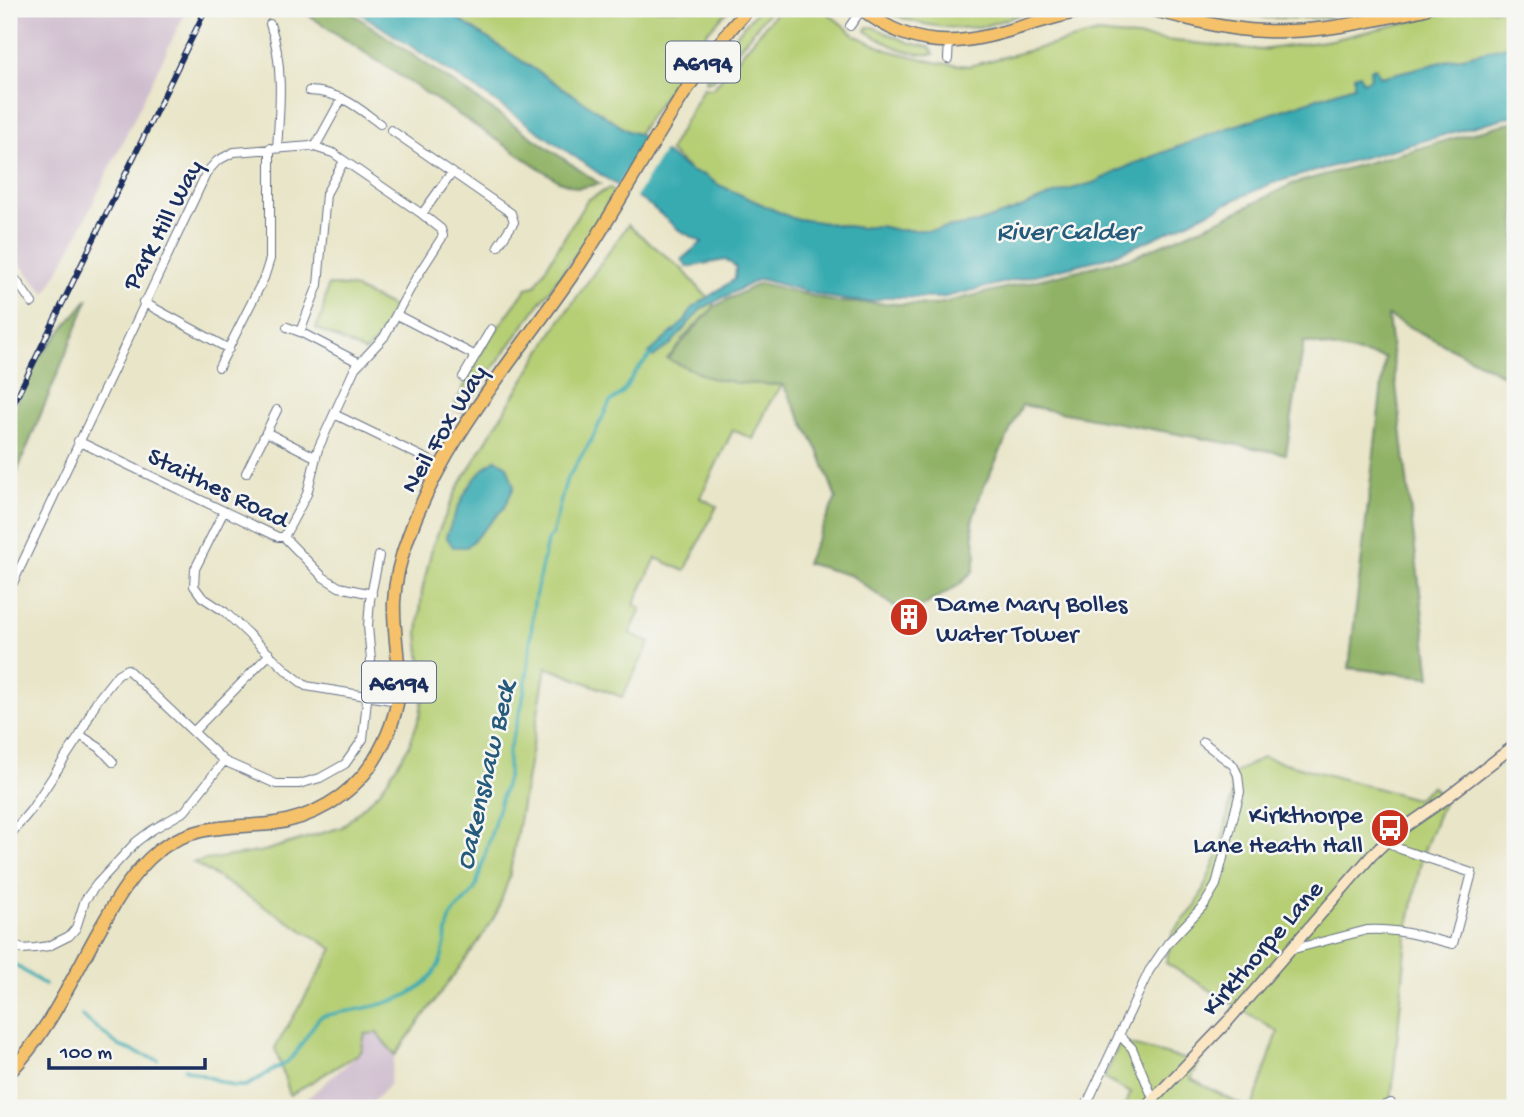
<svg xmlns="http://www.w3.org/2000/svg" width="1524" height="1117" font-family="'Gochi Hand',sans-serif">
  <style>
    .industrial { fill: #cfbdce }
    .green { fill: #b6cf74; stroke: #687f69; stroke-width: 2 }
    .forest { fill: #90b266; stroke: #567062; stroke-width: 2 }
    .water { fill: #38abb1; stroke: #2a6d88; stroke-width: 2 }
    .pier { fill: #e9e5c8 }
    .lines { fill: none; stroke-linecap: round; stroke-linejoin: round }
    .stream { stroke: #38abb1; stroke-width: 3.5 }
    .street-casing { stroke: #636f83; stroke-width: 10 }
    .secondary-casing { stroke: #636f83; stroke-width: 13 }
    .primary-casing { stroke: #636f83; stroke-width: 15 }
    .street { stroke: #fff; stroke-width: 8 }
    .secondary { stroke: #fbe6c4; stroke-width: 10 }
    .primary { stroke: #f5c16b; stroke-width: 12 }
    .rail-casing { stroke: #1b2f5e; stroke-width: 6 }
    .rail { stroke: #f6f6f2; stroke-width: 3.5; stroke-dasharray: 10; stroke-linecap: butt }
    .labels { text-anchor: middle; stroke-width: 5; stroke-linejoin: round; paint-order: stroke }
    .shield { fill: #f6f6f2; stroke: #5d6b8a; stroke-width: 2 }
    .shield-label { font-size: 24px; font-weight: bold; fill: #1b2f5e }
    .street-label { font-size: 26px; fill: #1b2f5e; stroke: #f6f6f2 }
    .poi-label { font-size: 26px; fill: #1b2f5e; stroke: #f6f6f2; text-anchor: start }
    .water-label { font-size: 28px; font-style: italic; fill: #255a7b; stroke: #f6f6f2 }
  </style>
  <rect width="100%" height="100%" fill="#f6f6f2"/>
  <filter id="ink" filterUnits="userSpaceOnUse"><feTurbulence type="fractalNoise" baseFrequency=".0143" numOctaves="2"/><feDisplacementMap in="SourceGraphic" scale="14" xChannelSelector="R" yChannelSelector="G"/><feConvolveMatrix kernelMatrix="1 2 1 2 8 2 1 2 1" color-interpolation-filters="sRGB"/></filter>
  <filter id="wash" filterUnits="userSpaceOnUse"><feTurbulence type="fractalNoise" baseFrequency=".00686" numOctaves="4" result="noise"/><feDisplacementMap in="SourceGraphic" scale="28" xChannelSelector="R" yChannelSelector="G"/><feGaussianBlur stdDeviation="1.57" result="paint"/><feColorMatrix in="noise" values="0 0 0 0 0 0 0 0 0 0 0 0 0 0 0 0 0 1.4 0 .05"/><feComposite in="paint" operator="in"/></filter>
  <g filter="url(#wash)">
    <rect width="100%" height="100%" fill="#e9e5c8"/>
    <path class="industrial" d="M 9,9 L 187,9 L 77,236 L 46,294 L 9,252 Z
      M 377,1033 L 395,1055 L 389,1085 L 367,1108 L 296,1108 L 361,1052 L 365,1034 Z"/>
    <path class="green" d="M 443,9 L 730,9 L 707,32 L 638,134 L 628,131 Z
      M 759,9 L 771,9 L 713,80 L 706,82 C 705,68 748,21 759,9 Z
      M 779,9 L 823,9 L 856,36 L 887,50 L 939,63 L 969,66 L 1098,33 L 1261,50 L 1332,40 L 1462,9 L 1515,9 L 1515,44 L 1381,77 L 1222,130 L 1131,165 L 1093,183 L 1054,194 L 1016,210 L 977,223 L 933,230 L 897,230 L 880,226 L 860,228 L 792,218 L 719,185 L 704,175 L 692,172 L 669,151 L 703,88 L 711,89 L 715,86 Z
      M 882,9 L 1036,9 C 1019,14 1001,22 983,26 C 951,32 911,24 882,9 Z
      M 1227,9 L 1298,9 L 1332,18 L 1267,18 Z
      M 868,27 L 873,27 L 910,43 L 929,47 L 934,54 C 912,57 884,43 866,31 Z
      M 610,188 L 614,192 L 593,230 L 461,412 L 453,408 L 486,344 L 527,288 L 535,286 L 587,200 Z
      M 628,225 L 683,270 L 715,306 L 681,340 L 738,383 L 783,385 L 770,402 L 753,439 L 733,430 L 700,498 L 717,506 L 685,571 L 656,558 L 634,604 L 641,609 L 630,633 L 650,643 L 622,697 L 546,667 L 509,878 L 497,912 L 479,941 L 395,1055 L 377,1033 L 365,1034 L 361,1052 L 290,1095 L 275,1048 L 333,949 L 193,862 L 264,851 L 342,827 L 380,791 L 409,746 L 420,715 L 424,691 L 418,634 L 422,591 L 433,544 L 457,489 L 557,325 Z
      M 328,285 L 352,287 L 393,307 L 379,339 L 365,352 L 316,328 L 322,315 Z
      M 1263,757 L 1416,799 L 1432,786 L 1444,800 L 1422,856 L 1408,927 L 1391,1103 L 1392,1108 L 1252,1108 L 1278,1032 L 1166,963 L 1173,932 L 1196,906 L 1220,850 L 1232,794 L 1230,776 Z
      M 1120,1042 L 1199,1063 L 1191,1079 L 1247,1108 L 1123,1108 L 1131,1093 L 1104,1079 Z"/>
    <path class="forest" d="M 299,9 L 346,9 L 600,184 L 578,188 L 559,181 Z
      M 1515,121 L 1515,381 L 1388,316 L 1430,677 L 1349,668 L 1385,358 L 1304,342 L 1286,454 L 1022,405 L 981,493 L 972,522 L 976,556 L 973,571 L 959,585 L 916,610 L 897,609 L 852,576 L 806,563 L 836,498 L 819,452 L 783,385 L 738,383 L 710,378 L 667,359 L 715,306 L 760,283 L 836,302 L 934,305 L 1133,257 L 1230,215 L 1292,184 Z
      M 88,299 L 84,310 L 9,491 L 9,418 L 37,360 Z"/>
    <path class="water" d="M 354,9 L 443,9 L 628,131 L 638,134 L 692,172 L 704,175 L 719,185 L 792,218 L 860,228 L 879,226 L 897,230 L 933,230 L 977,223 L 1016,210 L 1054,194 L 1093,183 L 1131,165 L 1222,130 L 1354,86 L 1354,76 L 1359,74 L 1363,82 L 1371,78 L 1370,70 L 1375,68 L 1381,77 L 1515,44 L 1515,115 L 1273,183 C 1215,206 1161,239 1101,259 L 941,298 L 885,297 C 859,312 790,285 759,279 L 701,309 L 671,344 L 653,357 L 649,353 L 685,321 L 692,308 L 735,279 L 736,267 L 726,260 L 687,267 L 682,259 L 702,242 L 680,231 L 651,206 L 607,179 L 490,98 Z
      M 496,459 L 507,466 L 514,487 L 504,508 L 467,547 L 453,547 L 446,536 C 459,505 467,479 496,459 Z"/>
    <path class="pier" d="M 647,136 L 665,149 L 634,200 L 617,187 Z"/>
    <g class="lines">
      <path class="stream" d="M 9,961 L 45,985
        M 82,1016 L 119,1046 L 158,1060
        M 185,1069 L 233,1086 L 246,1086 L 287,1062 L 295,1054 L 318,1019 L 322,1016 C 364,1007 420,1006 440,962 C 446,948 445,929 452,915 C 458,904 471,899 476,886 L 508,775 L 508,753 L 522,705 L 528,667 L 534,602 L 547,541 L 552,535 L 566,481 L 592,439 L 610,402 L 622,393 L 637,370 L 651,355"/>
    </g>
  </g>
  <g filter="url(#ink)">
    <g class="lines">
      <g class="street-casing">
        <path id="street" d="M 270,24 C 284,63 280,108 277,148
          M 850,26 L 862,9
          M 948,59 L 949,40
          M 309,91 C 340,92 356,106 380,124
          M 391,130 L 511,213 L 514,222 L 498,246
          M 315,147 L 342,98
          M 344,161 L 326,194 L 318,285 L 300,332 L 360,363
          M 422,214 L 452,172
          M 9,270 L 32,303
          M 143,302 L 229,349
          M 397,315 L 474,355
          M 287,327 L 300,332
          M 219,367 L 264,278 L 270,259 L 270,148
          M 463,377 L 491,329
          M 334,414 L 441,466
          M 266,432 L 315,457
          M 78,441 L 278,537 L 284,537 L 323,577 L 339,587 L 372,594
          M 246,473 L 277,410
          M 224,511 L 195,569 L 194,586 L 202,597 L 225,612 L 288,672 L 306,686 L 397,701
          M 11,587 L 207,172 L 217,161 L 234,152 L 311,146 L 333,153 L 422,214 L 441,229 L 443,236 L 416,278 L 384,337 L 355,368 L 318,449 L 307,494 L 284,537
          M 194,731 L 270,654
          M 80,735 L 100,748 L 113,762
          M 9,843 L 14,830 L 31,810 L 80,735 L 96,702 L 118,674 L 127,669 L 224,761 L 276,784 L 299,784 L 320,778 L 345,764 L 363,739 L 371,660 L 368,626 L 370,600 L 379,556
          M 9,942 L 22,949 L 35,948 L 49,946 L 69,936 L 76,928 L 85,900 L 97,884 L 136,842 L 152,830 L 185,811 L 224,761
          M 1290,950 L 1367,930 C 1396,928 1425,937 1453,944 L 1472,873 L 1400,849 L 1386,841
          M 1120,1036 L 1132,1048 L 1157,1108
          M 1085,1108 L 1149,971 L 1168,943 L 1204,905 L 1216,885 L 1240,792 L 1238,775 L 1233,765 L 1203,742
          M 1376,1108 L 1391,1103"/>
      </g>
      <g class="secondary-casing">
        <path id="secondary" d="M 1145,1108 L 1229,1020 L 1372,855 L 1392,836 L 1444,800 L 1515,745"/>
      </g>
      <g class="primary-casing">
        <path id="primary" d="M 862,9 C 942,74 1008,23 1090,9
          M 1147,9 C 1174,14 1200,23 1226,27 C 1295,39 1359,24 1425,9
          M 9,1073 C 47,1034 71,981 97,934 C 114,904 131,873 158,851 C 193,824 230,828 270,824 C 311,819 350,797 373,762 C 387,740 399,710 399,684 C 399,657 393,629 394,602 C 395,579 401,556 409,535 C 446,432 522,351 581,262 C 637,177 680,84 748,9"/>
      </g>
      <use href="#street" class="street"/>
      <use href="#secondary" class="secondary"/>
      <use href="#primary" class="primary"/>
      <g class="rail-casing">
        <path id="rail" d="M 9,413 L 206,9"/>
      </g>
      <use href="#rail" class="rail"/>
    </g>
  </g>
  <defs>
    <g id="building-disc" transform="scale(2.0125)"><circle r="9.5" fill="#c8321e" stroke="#f6f6f2"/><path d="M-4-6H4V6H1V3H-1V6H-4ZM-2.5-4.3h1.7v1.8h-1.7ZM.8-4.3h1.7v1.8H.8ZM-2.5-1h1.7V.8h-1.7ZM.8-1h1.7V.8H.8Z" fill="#fff"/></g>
    <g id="bus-disc" transform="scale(2.0125)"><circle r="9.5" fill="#c8321e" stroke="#f6f6f2"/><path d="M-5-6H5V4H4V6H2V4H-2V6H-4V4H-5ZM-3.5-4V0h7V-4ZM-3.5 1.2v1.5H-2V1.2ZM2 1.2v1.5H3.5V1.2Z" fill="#fff"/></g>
  </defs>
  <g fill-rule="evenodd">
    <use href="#building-disc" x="909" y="617"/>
    <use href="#bus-disc" x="1390" y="828"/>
  </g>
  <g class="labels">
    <g class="shield">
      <rect x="666" y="41.5" width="74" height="41" rx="5"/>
      <rect x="362" y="661.5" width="74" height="41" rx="5"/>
    </g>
    <g class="shield-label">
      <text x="703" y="70">A6194</text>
      <text x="399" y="690">A6194</text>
    </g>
    <g class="street-label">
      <text transform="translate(161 224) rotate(-62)" y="9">Park Hill Way</text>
      <text transform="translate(442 428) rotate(-59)" y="9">Neil Fox Way</text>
      <text transform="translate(219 486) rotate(26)" y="9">Staithes Road</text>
      <text transform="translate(1261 947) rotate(-49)" y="9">Kirkthorpe Lane</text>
    </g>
    <g class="poi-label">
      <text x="936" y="611">Dame Mary Bolles<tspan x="936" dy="30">Water Tower</tspan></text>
      <text x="1363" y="822" text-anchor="end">Kirkthorpe<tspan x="1363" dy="30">Lane Heath Hall</tspan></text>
    </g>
    <g class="water-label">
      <text x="1067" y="239">River Calder</text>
      <text transform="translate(483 775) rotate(-77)" y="10">Oakenshaw Beck</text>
    </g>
  </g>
  <rect width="1524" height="1117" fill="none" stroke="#f6f6f2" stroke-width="35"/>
  <path d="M49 1058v10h156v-10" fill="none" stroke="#1b2f5e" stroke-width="3.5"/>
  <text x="60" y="1058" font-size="21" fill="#1b2f5e" stroke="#f6f6f2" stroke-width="5" paint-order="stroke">100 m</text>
</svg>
